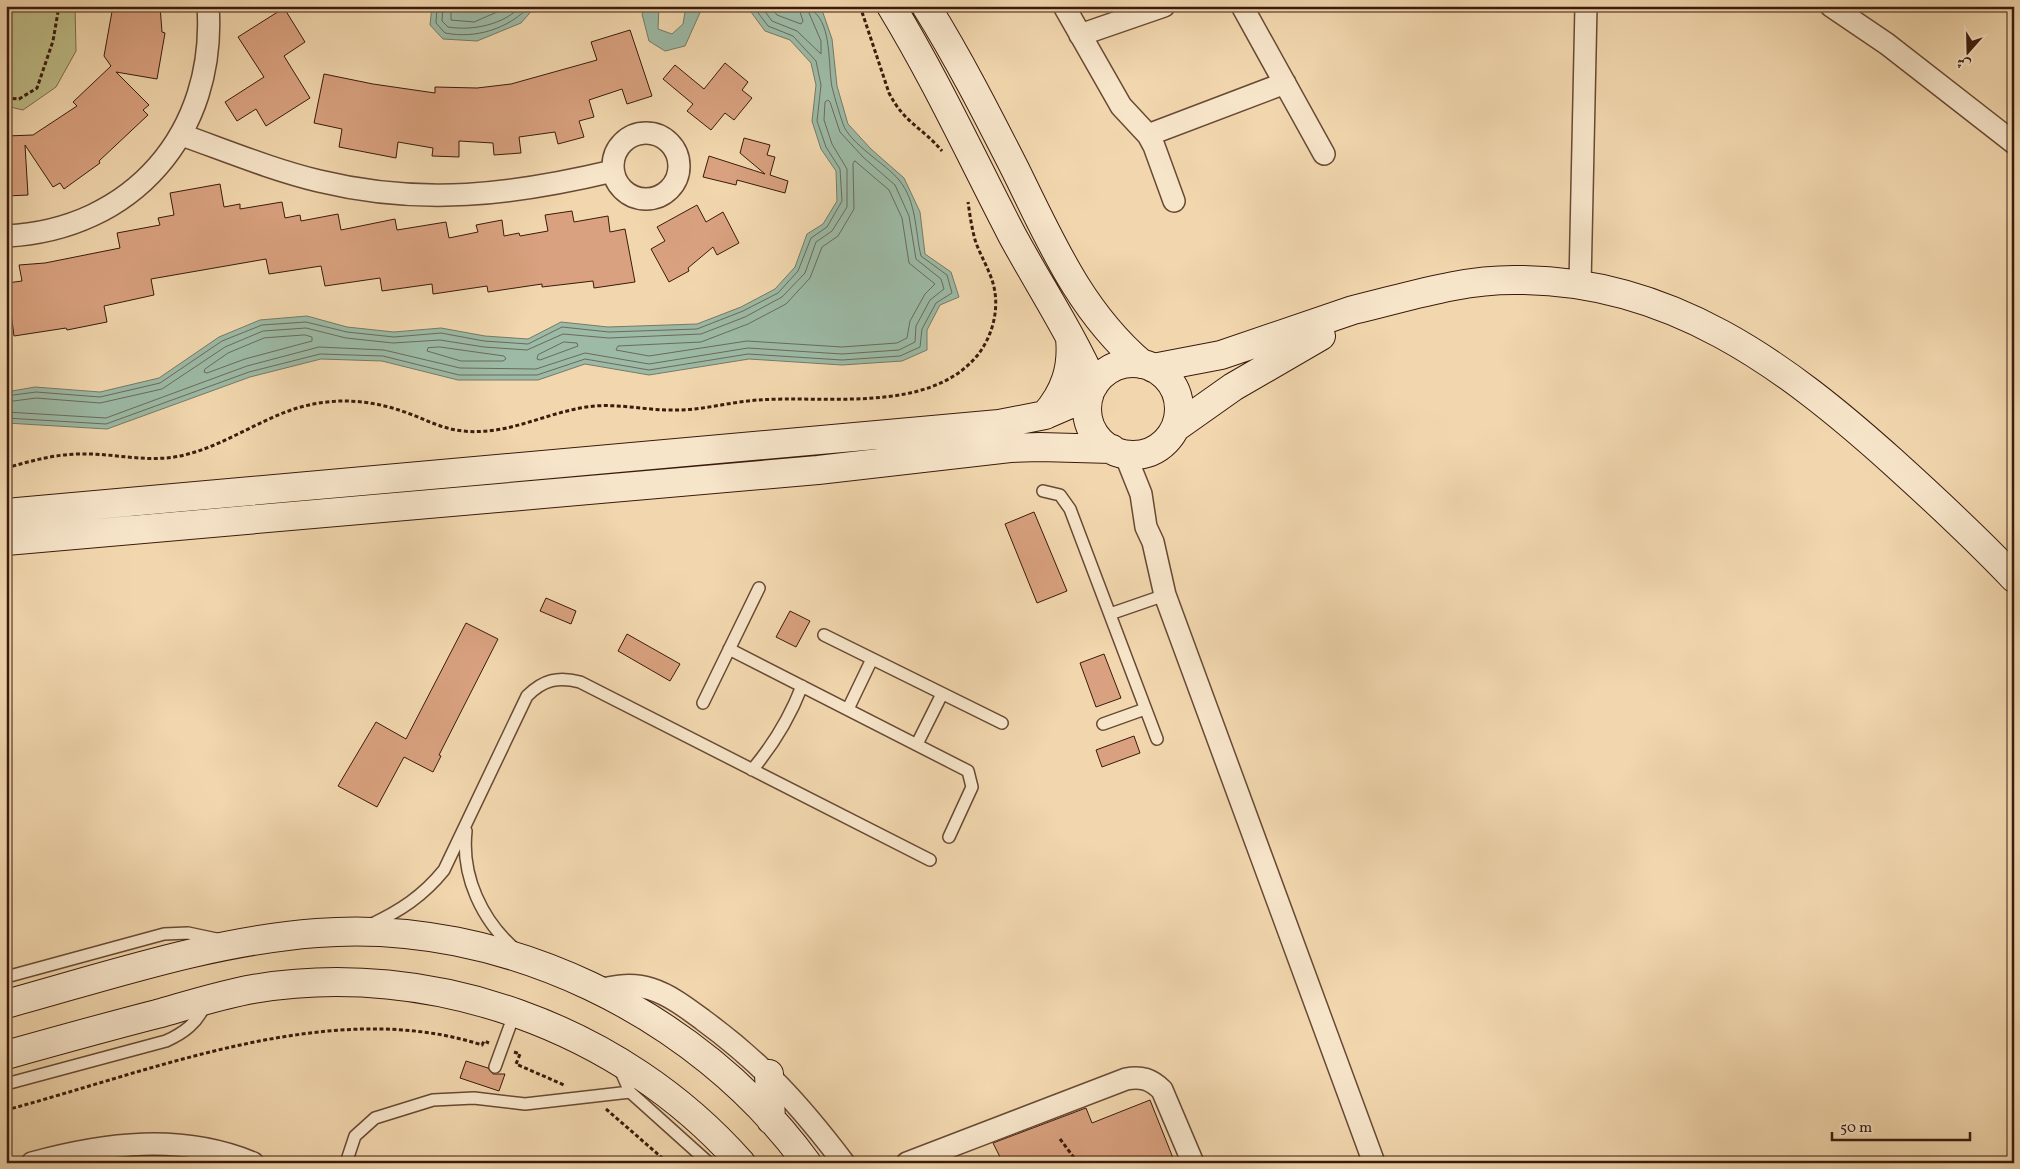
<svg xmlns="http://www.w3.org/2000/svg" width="2020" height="1169" font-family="Vollkorn,Amiri,serif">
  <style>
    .green { fill: #bebd88; stroke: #7c6c4a }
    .water { fill: #9cbaa6; stroke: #757a68 }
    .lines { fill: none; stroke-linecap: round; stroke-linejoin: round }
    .shore { stroke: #6b6a59; stroke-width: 1 }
    .building { fill: #d9a17f; stroke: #3a1b0c }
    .lane-casing { stroke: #684a34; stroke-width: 14 }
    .street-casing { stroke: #684a34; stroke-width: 24 }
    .secondary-casing { stroke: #3a1b0c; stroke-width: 30 }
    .path { stroke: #3a1b0c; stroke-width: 3; stroke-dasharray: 4 2.5; stroke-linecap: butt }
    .lane { stroke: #f7e5ca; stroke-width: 11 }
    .street { stroke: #f7e5ca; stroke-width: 21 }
    .secondary { stroke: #f7e5ca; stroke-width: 28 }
  </style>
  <rect width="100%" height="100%" fill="#f2d7ae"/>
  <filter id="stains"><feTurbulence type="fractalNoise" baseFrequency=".004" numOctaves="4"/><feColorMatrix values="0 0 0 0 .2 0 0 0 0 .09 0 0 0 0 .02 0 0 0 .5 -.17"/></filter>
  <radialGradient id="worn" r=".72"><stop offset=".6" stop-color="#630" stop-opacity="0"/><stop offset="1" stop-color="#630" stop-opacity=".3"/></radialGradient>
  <path class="green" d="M 6,6 L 75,6 L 76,51 L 56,87 L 23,110 L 6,106 Z"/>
  <path class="water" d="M 432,6 L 536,6 L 521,23 L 477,41 L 443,39 L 430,25 Z
    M 647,6 L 659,6 L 658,29 L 672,34 L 683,24 L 686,6 L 703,6 L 685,46 L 665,51 L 649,41 L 642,14 Z
    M 743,6 L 812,6 L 822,10 L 832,39 L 837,86 L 848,124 L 871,149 L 904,178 L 920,212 L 925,254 L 951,272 L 959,297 L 940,305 L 927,330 L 927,350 L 902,361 L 842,365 L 749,359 L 649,375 L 585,364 L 538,380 L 458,380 L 382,361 L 321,359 L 250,377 L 107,429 L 6,423 L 6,392 L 35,387 L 100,392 L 159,378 L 219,337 L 260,320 L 307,316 L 347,327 L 394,332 L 441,328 L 485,336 L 528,339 L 561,322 L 608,327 L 697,324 L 741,307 L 775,289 L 795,267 L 807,234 L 823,224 L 837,201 L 836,171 L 821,149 L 812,121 L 816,85 L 811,63 L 790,40 L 765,31 L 748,8 Z"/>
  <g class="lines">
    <path class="shore" d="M 437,6 L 436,23 L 445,33 C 476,39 508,29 530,6
      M 443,6 L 442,21 L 448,27 C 472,31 504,25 521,6
      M 451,6 L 451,20 L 474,22 L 511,6
      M 761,6 L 772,21 L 797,31 L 821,54 L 821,41 L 806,6
      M 770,6 L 777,15 L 801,24 L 803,21 L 798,6
      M 855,161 L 889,190 L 902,218 L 909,263 L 935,284 L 925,294 L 910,321 L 907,338 L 897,343 L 842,347 L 747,341 L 649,356 L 616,350 L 618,346 L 701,342 L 748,324 L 786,304 L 810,278 L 822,247 L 838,236 L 854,209 L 853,164 Z
      M 305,335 L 312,337 L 312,341 L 245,359 L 207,373 L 204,372 L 205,369 L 228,353 L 264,338 Z
      M 564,342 L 577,343 L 578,346 L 540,360 L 537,359 L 538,355 Z
      M 440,347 L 504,356 L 506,359 L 503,361 L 461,361 L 427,351 L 428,348 Z
      M 6,396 L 36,392 L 100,397 L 160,383 L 222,341 L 262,325 L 306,322 L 347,332 L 394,337 L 441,333 L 484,341 L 528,344 L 562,327 L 609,332 L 697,329 L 743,311 L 778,293 L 798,271 L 811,238 L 827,227 L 842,201 L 840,169 L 826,147 L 817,121 L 821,85 L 816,61 L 793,36 L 768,26 L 753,6
      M 6,402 L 36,398 L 100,403 L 162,389 L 225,347 L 263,331 L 306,328 L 346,338 L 393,343 L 440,340 L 484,347 L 527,350 L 563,334 L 609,338 L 701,334 L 745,317 L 782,297 L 805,273 L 816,242 L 832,231 L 847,207 L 847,169 L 832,144 L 824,120 L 825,102 L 828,100 L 830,102 L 840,132 L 863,157 L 895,185 L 909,216 L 916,259 L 941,279 L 944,289 L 930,300 L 916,326 L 915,342 L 899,350 L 842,354 L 748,348 L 649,364 L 585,353 L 536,369 L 460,368 L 384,350 L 319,347 L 247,366 L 106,418 L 6,412
      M 6,418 L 106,424 L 249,372 L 320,354 L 383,356 L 459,375 L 537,375 L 585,359 L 649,370 L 748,354 L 842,360 L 900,356 L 920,347 L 922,329 L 936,303 L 952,293 L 947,275 L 921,256 C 915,231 917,202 899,180 C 886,164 850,144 843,124 C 839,112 835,99 832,87 C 828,66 832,25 813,11 L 812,6"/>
  </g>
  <path class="building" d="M 113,6 L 160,6 L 162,32 L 165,33 L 157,79 L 116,72 L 149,105 L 143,110 L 148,115 L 99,161 L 100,163 L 64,189 L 60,183 L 53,187 L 25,145 L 28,195 L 7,196 L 6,136 L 33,135 L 77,106 L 73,102 L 111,66 L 104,56 Z
    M 284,8 L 305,42 L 284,56 L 310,98 L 266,126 L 256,109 L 237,121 L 225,102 L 264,77 L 238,37 Z
    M 630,30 L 652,96 L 627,104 L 622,89 L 589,100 L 594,117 L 579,121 L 584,137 L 558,144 L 555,132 L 519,137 L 521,153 L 494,155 L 493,143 L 459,141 L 459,157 L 432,156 L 433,148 L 398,142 L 396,158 L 339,147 L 342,129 L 314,123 L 324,74 L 373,84 L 435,93 L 435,87 L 477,88 L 511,84 L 597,60 L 591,42 Z
    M 725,63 L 748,82 L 742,90 L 752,98 L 734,120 L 725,113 L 711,130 L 687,111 L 693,104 L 663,79 L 675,65 L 704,89 Z
    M 744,138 L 770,145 L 767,155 L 775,157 L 770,175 L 788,181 L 785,193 L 737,180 L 736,185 L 703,177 L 709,156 L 765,174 L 740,153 Z
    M 220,184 L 224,207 L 240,204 L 240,209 L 282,202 L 285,218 L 300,215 L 301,221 L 338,214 L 341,230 L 395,219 L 397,230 L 446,222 L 449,238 L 478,232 L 476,225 L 502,220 L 504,236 L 519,233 L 520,236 L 548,231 L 545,215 L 572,211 L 574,222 L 608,216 L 610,232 L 625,229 L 635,282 L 594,288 L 593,281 L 542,287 L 542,284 L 488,292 L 487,286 L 433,294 L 432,284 L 382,291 L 380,278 L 325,286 L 321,266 L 269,274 L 266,259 L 151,279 L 154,295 L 104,306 L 107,322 L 67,330 L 66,328 L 14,336 L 7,283 L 22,281 L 19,265 L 45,263 L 120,248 L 117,233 L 160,225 L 158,218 L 174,215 L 170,193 Z
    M 697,205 L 706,222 L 723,212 L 739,243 L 717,255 L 713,247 L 688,268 L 689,271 L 669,282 L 651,249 L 665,241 L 657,227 Z
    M 1034,512 L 1067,591 L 1037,603 L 1005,524 Z
    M 546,598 L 576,611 L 571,624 L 540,611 Z
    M 790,611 L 810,621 L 796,647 L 776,637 Z
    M 466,623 L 498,639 L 439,755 L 441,756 L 433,772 L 404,757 L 377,807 L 338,786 L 376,722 L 406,739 Z
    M 627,634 L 680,664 L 670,681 L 618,651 Z
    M 1104,654 L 1121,698 L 1096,707 L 1080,663 Z
    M 1134,736 L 1140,753 L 1102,767 L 1096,750 Z
    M 466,1061 L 488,1068 L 493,1074 L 505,1074 L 499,1091 L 460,1078 Z
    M 1150,1100 L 1175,1163 L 1003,1163 L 993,1143 L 1086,1108 L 1092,1123 Z"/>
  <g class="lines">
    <g class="lane-casing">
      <path id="lane" d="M 1043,491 L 1060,495 L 1070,509 L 1157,739
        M 1110,614 L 1165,595
        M 824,635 L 1002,723
        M 729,649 L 968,771 L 972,787 L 949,837
        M 703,703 L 759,588
        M 848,709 L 872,659
        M 1103,724 L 1145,709
        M 917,744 L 942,694
        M 752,770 C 774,744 790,717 802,686
        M 466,831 C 461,876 482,921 516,950
        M 370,925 C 400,911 423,896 444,870 L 527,696 C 543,680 558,676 580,682 L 930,860
        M 6,977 L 164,934 L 188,933 L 221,940
        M 495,1067 L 515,1012
        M 619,1067 L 630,1092 L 709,1163
        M 6,1084 L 166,1041 C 184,1033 197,1023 205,1005
        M 346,1163 L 355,1136 L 375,1118 L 433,1100 L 474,1098 L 525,1104 L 630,1092"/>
    </g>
    <g class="street-casing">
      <path id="street" d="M 1064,6 L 1121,106 L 1148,135 L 1154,146 L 1174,201
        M 1242,6 L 1324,154
        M 1831,6 L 1887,44 L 2014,143
        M 1080,35 L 1164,6
        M613 166a33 33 0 1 1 66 0a33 33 0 1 1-66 0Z
        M 182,135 C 227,151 273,170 319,181 C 422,206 512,195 613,171
        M 1148,135 L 1285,83
        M 6,236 C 133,230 217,132 208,6
        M 1580,284 L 1586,6
        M 1125,454 L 1141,494 L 1146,527 L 1153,542 L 1165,595 L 1374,1163
        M 598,990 C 616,986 633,983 651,989 C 670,995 687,1008 703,1020 C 762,1063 800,1105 844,1163
        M 32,1163 C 105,1143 181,1133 253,1163
        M 907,1163 L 1126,1079 C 1141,1076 1151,1079 1162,1090 L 1193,1163"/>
    </g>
    <g class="secondary-casing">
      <path id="secondary" d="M 891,6 C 936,80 972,158 1012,235 C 1039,285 1071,333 1094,385
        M 926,6 C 959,59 987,114 1015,169 C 1051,242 1080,311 1142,364
        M1087 409a46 46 0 1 1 92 0a46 46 0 1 1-92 0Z
        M 1153,368 L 1221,355 L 1353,310 C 1408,297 1461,279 1518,280 C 1670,280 1784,364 1892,461 C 1934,499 1975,537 2014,578
        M 1045,415 C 1065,392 1073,368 1070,338
        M 1175,428 L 1233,387 L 1321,336
        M 6,513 L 999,424 L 1045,415 L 1089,396
        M 6,541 L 818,470 L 1010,448 L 1040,447 L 1112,449
        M 6,1004 C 108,976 211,941 317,933 C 502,918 698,1013 807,1163
        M 6,1055 C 56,1041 106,1027 157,1014 C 189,1005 220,995 253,989 C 431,959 622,1028 741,1163
        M 769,1074 L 771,1120"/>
    </g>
    <path class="path" d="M 860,6 L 889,93 C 905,124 922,127 942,151
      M 6,98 L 19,99 L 37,88 L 53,41 L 59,6
      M 6,468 C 31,461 55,454 81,454 C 114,453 146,463 180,456 C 232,445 273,407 327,402 C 353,399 378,403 402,411 C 423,418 441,429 463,431 C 510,436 550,410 595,406 C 621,404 645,410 671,410 C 700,411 729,402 758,400 C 825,395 927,414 976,357 C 993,337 1001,306 992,280 C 988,268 981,256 976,243 C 972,230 970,216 968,202
      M 514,1052 L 520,1054 L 516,1064 L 564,1085
      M 606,1109 L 668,1163
      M 6,1110 C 153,1071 331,996 482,1045 L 484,1041 L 489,1043
      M 1060,1139 L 1078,1163"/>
    <use href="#lane" class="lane"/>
    <use href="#street" class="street"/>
    <use href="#secondary" class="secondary"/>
  </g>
  <rect width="2020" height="1169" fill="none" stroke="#f2d7ae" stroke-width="25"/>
  <rect x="8" y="8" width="2005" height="1154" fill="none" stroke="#3a1b0c" stroke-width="2.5"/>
  <rect x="12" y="12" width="1995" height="1144" fill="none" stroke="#3a1b0c"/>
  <g transform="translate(1968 52) rotate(200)" stroke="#f7e5ca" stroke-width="4" paint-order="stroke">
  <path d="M0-4L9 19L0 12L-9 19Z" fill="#3a1b0c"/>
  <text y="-8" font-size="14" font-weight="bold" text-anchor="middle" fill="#3a1b0c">ش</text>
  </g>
  <path d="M1832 1132v8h138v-8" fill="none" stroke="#3a1b0c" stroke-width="2.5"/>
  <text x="1840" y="1132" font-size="15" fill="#3a1b0c" stroke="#f7e5ca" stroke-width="4" paint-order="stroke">50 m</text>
  <rect width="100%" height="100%" filter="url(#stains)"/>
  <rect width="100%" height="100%" fill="url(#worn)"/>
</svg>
